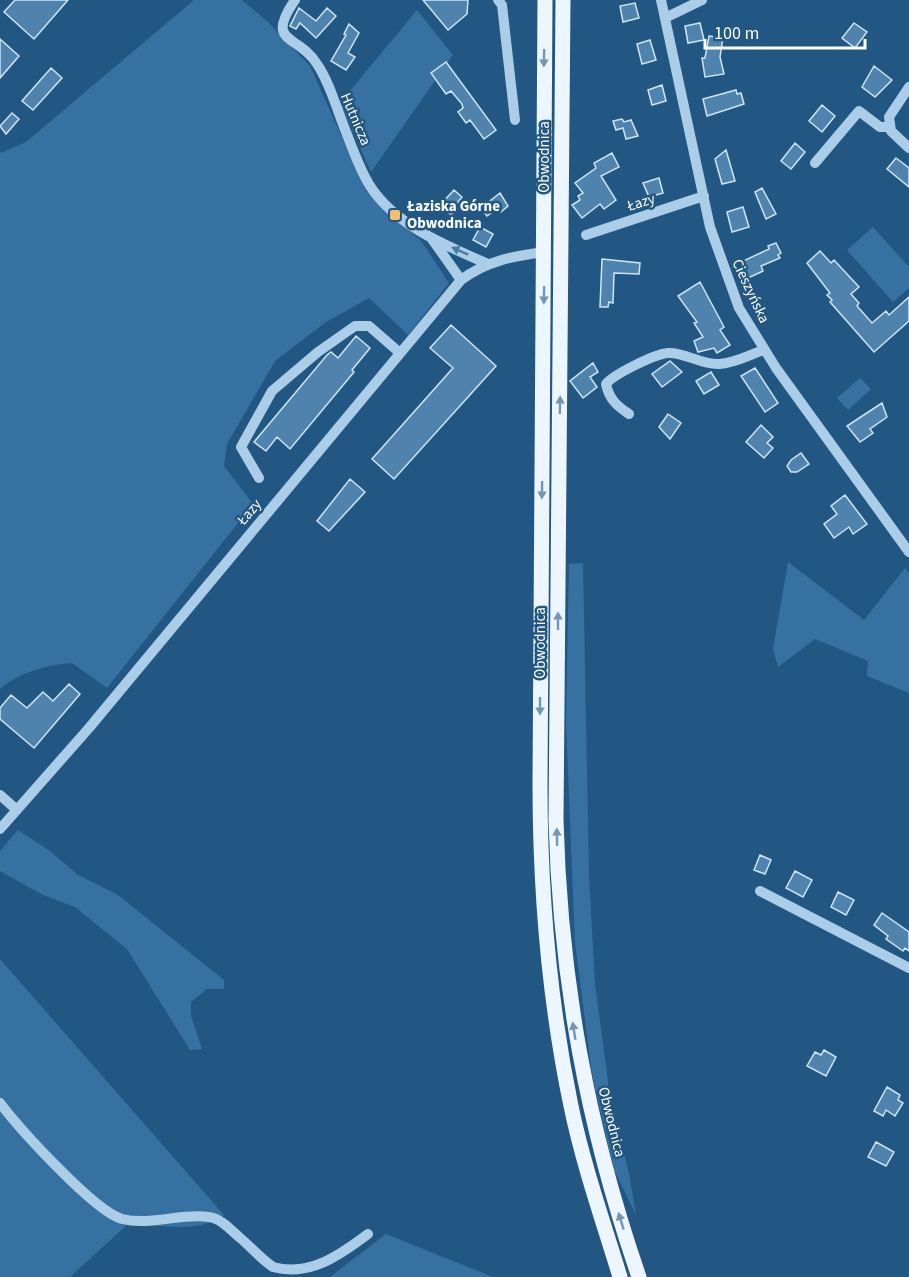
<svg xmlns="http://www.w3.org/2000/svg" width="909" height="1277" font-family="'Source Sans 3',sans-serif">
  <style>
    .green { fill: #3671a1 }
    .building { fill: #4f83ae; stroke: #cfe5f6; stroke-width: 1.5 }
    .lines { fill: none; stroke-linecap: round; stroke-linejoin: round }
    .minor { stroke: #abcde8; stroke-width: 10 }
    .major { stroke: #edf5fe; stroke-width: 15 }
    .oneway { fill: #7396b5 }
    .oneway2 { fill: #4b7aa2 }
    .poi-dot { fill: #f4bf6d; stroke: #225784; stroke-width: 2 }
    .labels { text-anchor: middle; stroke-width: 5; stroke-linejoin: round; paint-order: stroke }
    .street-label { font-size: 15px; fill: #fff; stroke: #225784 }
    .poi-label { font-size: 15px; font-weight: bold; fill: #fff; stroke: #225784; text-anchor: start }
  </style>
  <rect width="100%" height="100%" fill="#225784"/>
  <path class="green" d="M 194,0 L 242,0 L 267,21 L 310,66 L 366,191 L 422,242 L 449,283 L 408,335 L 369,298 L 326,322 L 275,361 L 227,444 L 224,466 L 253,504 L 107,688 L 72,663 C 47,665 20,672 0,689 L 0,153 L 26,142 Z
    M 417,10 L 453,55 L 371,172 L 340,103 Z
    M 873,227 L 909,267 L 909,288 L 893,302 L 847,250 Z
    M 860,378 L 871,389 L 848,410 L 837,398 Z
    M 788,562 L 864,620 L 905,568 L 909,573 L 909,693 L 867,676 L 868,661 L 815,639 L 778,667 L 773,649 Z
    M 583,563 L 589,876 L 595,984 L 610,1096 L 629,1174 L 636,1215 L 614,1170 L 592,1074 L 575,943 L 566,723 L 569,564 Z
    M 18,830 L 50,851 L 78,875 L 118,895 L 224,980 L 224,989 L 207,989 L 191,1002 L 191,1016 L 202,1049 L 190,1050 L 127,949 L 75,907 L 43,895 L 0,871 L 0,851 Z
    M 0,959 L 224,1215 C 199,1234 159,1225 129,1223 L 70,1277 L 0,1277 Z
    M 386,1234 L 493,1277 L 330,1277 Z"/>
  <path class="building" d="M 15,0 L 68,0 L 34,39 L 4,12 Z
    M 423,0 L 468,0 L 467,14 L 448,30 Z
    M 635,3 L 639,18 L 623,22 L 620,6 Z
    M 299,8 L 316,21 L 327,8 L 336,16 L 316,38 L 300,23 L 296,29 L 290,26 Z
    M 700,23 L 704,40 L 688,43 L 685,26 Z
    M 854,23 L 867,32 L 855,48 L 842,38 Z
    M 349,24 L 359,33 L 348,53 L 355,57 L 346,70 L 331,61 L 346,35 L 344,34 Z
    M 709,36 L 723,38 L 720,57 L 724,74 L 705,77 L 702,58 L 705,58 Z
    M 0,39 L 19,56 L 0,78 Z
    M 650,40 L 656,60 L 642,64 L 637,44 Z
    M 446,62 L 496,130 L 484,139 L 470,120 L 466,123 L 458,112 L 463,108 L 462,104 L 451,91 L 446,94 L 431,73 Z
    M 874,66 L 892,80 L 875,97 L 862,87 Z
    M 51,68 L 62,78 L 33,110 L 22,101 Z
    M 662,85 L 666,101 L 652,105 L 648,90 Z
    M 736,90 L 737,94 L 741,93 L 744,104 L 707,116 L 703,99 Z
    M 822,105 L 835,116 L 822,132 L 809,121 Z
    M 12,113 L 19,119 L 6,134 L 0,126 Z
    M 622,119 L 624,122 L 631,120 L 638,136 L 626,139 L 623,128 L 616,130 L 613,121 Z
    M 795,143 L 805,152 L 791,169 L 781,161 Z
    M 726,150 L 735,181 L 722,184 L 715,159 Z
    M 612,153 L 619,167 L 601,176 L 616,200 L 604,209 L 600,204 L 582,218 L 572,205 L 580,200 L 578,196 L 583,193 L 575,183 L 596,168 L 594,163 Z
    M 896,158 L 909,168 L 909,187 L 887,169 Z
    M 659,178 L 663,193 L 649,197 L 643,183 Z
    M 762,188 L 776,214 L 766,219 L 755,192 Z
    M 454,190 L 462,197 L 458,202 L 461,205 L 451,215 L 440,205 Z
    M 500,193 L 508,206 L 501,212 L 498,208 L 487,216 L 481,208 Z
    M 743,207 L 749,227 L 732,232 L 727,212 Z
    M 480,227 L 493,234 L 486,247 L 473,240 Z
    M 776,243 L 781,253 L 778,255 L 780,258 L 761,266 L 763,271 L 748,278 L 741,262 L 769,249 L 768,246 Z
    M 820,251 L 831,263 L 834,260 L 859,287 L 851,294 L 859,303 L 857,306 L 872,323 L 886,311 L 889,315 L 909,297 L 909,321 L 874,352 L 830,302 L 832,300 L 827,295 L 830,293 L 807,263 Z
    M 602,259 L 640,263 L 639,274 L 614,273 L 613,303 L 609,302 L 608,307 L 600,307 Z
    M 700,282 L 724,327 L 720,330 L 730,345 L 717,353 L 714,348 L 698,352 L 694,341 L 703,337 L 694,323 L 697,322 L 678,296 Z
    M 451,325 L 496,366 L 394,479 L 372,459 L 453,368 L 430,348 Z
    M 356,336 L 370,348 L 352,370 L 354,372 L 290,449 L 277,437 L 266,451 L 254,442 L 327,355 L 331,352 L 338,358 Z
    M 670,361 L 682,372 L 662,387 L 652,374 Z
    M 593,363 L 598,372 L 590,377 L 597,387 L 583,398 L 570,381 Z
    M 755,368 L 778,403 L 765,412 L 741,376 Z
    M 711,372 L 719,385 L 704,394 L 696,381 Z
    M 882,403 L 887,417 L 870,429 L 873,433 L 860,442 L 847,426 Z
    M 668,414 L 681,423 L 670,439 L 659,427 Z
    M 761,425 L 773,437 L 767,443 L 773,448 L 764,458 L 746,442 Z
    M 801,453 L 809,464 L 797,472 L 791,472 L 787,466 L 791,460 Z
    M 350,479 L 365,492 L 329,531 L 317,521 Z
    M 845,495 L 867,524 L 853,534 L 849,527 L 834,538 L 824,524 L 837,514 L 831,506 Z
    M 69,684 L 80,694 L 34,748 L 0,719 L 0,708 L 11,695 L 27,708 L 43,692 L 53,701 Z
    M 760,855 L 771,860 L 765,874 L 754,870 Z
    M 795,871 L 812,880 L 803,897 L 786,888 Z
    M 838,892 L 854,900 L 846,915 L 831,907 Z
    M 882,913 L 909,932 L 909,951 L 905,948 L 903,951 L 886,939 L 888,936 L 874,925 Z
    M 824,1050 L 836,1057 L 826,1076 L 807,1066 L 815,1052 L 821,1055 Z
    M 887,1087 L 900,1095 L 898,1100 L 903,1103 L 895,1116 L 886,1110 L 883,1116 L 874,1111 Z
    M 876,1142 L 894,1152 L 886,1166 L 868,1157 Z"/>
  <g class="lines">
    <path class="minor" d="M 295,0 C 264,45 299,34 317,64 C 330,83 337,110 346,132 C 353,150 360,170 370,186 C 396,226 447,246 488,264
      M 498,0 L 502,5 L 515,120
      M 661,0 L 710,227 L 739,308 L 776,368 L 909,552
      M 665,18 L 702,0
      M 909,87 L 889,117 L 891,131 L 909,148
      M 815,163 L 859,111 L 880,127 L 890,127
      M 586,235 L 704,196
      M 432,239 L 461,280
      M 629,414 C 617,406 609,399 606,384 C 614,374 655,354 668,353 C 685,352 701,365 719,364 C 735,363 749,355 764,350
      M 259,478 L 241,447 L 272,391 L 318,352 L 355,326 L 369,326 L 400,353
      M 0,795 L 17,810
      M 0,829 L 89,728 L 461,280 C 486,261 514,256 544,252
      M 760,891 L 909,968
      M 0,1103 C 19,1128 94,1211 122,1219 C 150,1226 181,1213 209,1217 C 220,1218 230,1229 239,1237 C 250,1246 261,1259 273,1267 C 310,1277 340,1255 368,1234"/>
    <path class="major" d="M 545,0 L 540,784 C 540,893 549,1000 571,1106 C 583,1164 603,1221 620,1277
      M 563,0 L 556,820 C 560,979 587,1126 639,1277"/>
  </g>
  <defs><path id="oneway-solid" d="M-6-.8H1V-3.2L6.5 0L1 3.2V.8H-6Z" transform="scale(1.5)"/></defs>
  <g class="oneway">
    <use href="#oneway-solid" transform="translate(544 58) rotate(91)"/>
    <use href="#oneway-solid" transform="translate(544 295) rotate(91)"/>
    <use href="#oneway-solid" transform="translate(560 405) rotate(-89)"/>
    <use href="#oneway-solid" transform="translate(542 490) rotate(91)"/>
    <use href="#oneway-solid" transform="translate(558 621) rotate(-90)"/>
    <use href="#oneway-solid" transform="translate(540 706) rotate(90)"/>
    <use href="#oneway-solid" transform="translate(557 837) rotate(-91)"/>
    <use href="#oneway-solid" transform="translate(574 1031) rotate(-99)"/>
    <use href="#oneway-solid" transform="translate(621 1221) rotate(-107)"/>
  </g>
  <use class="oneway2" href="#oneway-solid" transform="translate(460 251) rotate(-156)"/>
  <rect class="poi-dot" x="389" y="209" width="12" height="12" rx="3"/>
  <g class="labels">
    <g class="street-label">
      <text transform="translate(356 119) rotate(67)" y="5">Hutnicza</text>
      <text transform="translate(544 157) rotate(-90)" y="5">Obwodnica</text>
      <text transform="translate(641 202) rotate(-17)" y="5">Łazy</text>
      <text transform="translate(751 291) rotate(65)" y="5">Cieszyńska</text>
      <text transform="translate(249 512) rotate(-50)" y="5">Łazy</text>
      <text transform="translate(540 643) rotate(-90)" y="5">Obwodnica</text>
      <text transform="translate(612 1122) rotate(76)" y="5">Obwodnica</text>
    </g>
    <g class="poi-label">
      <text x="407" y="211">Łaziska Górne<tspan x="407" dy="17">Obwodnica</tspan></text>
    </g>
  </g>
  <path d="M705 39v9h160v-9" fill="none" stroke="#ffffff" stroke-width="3"/>
  <text x="714" y="39" font-size="18" fill="#ffffff" stroke="#225784" stroke-width="4.5" paint-order="stroke">100 m</text>
</svg>
